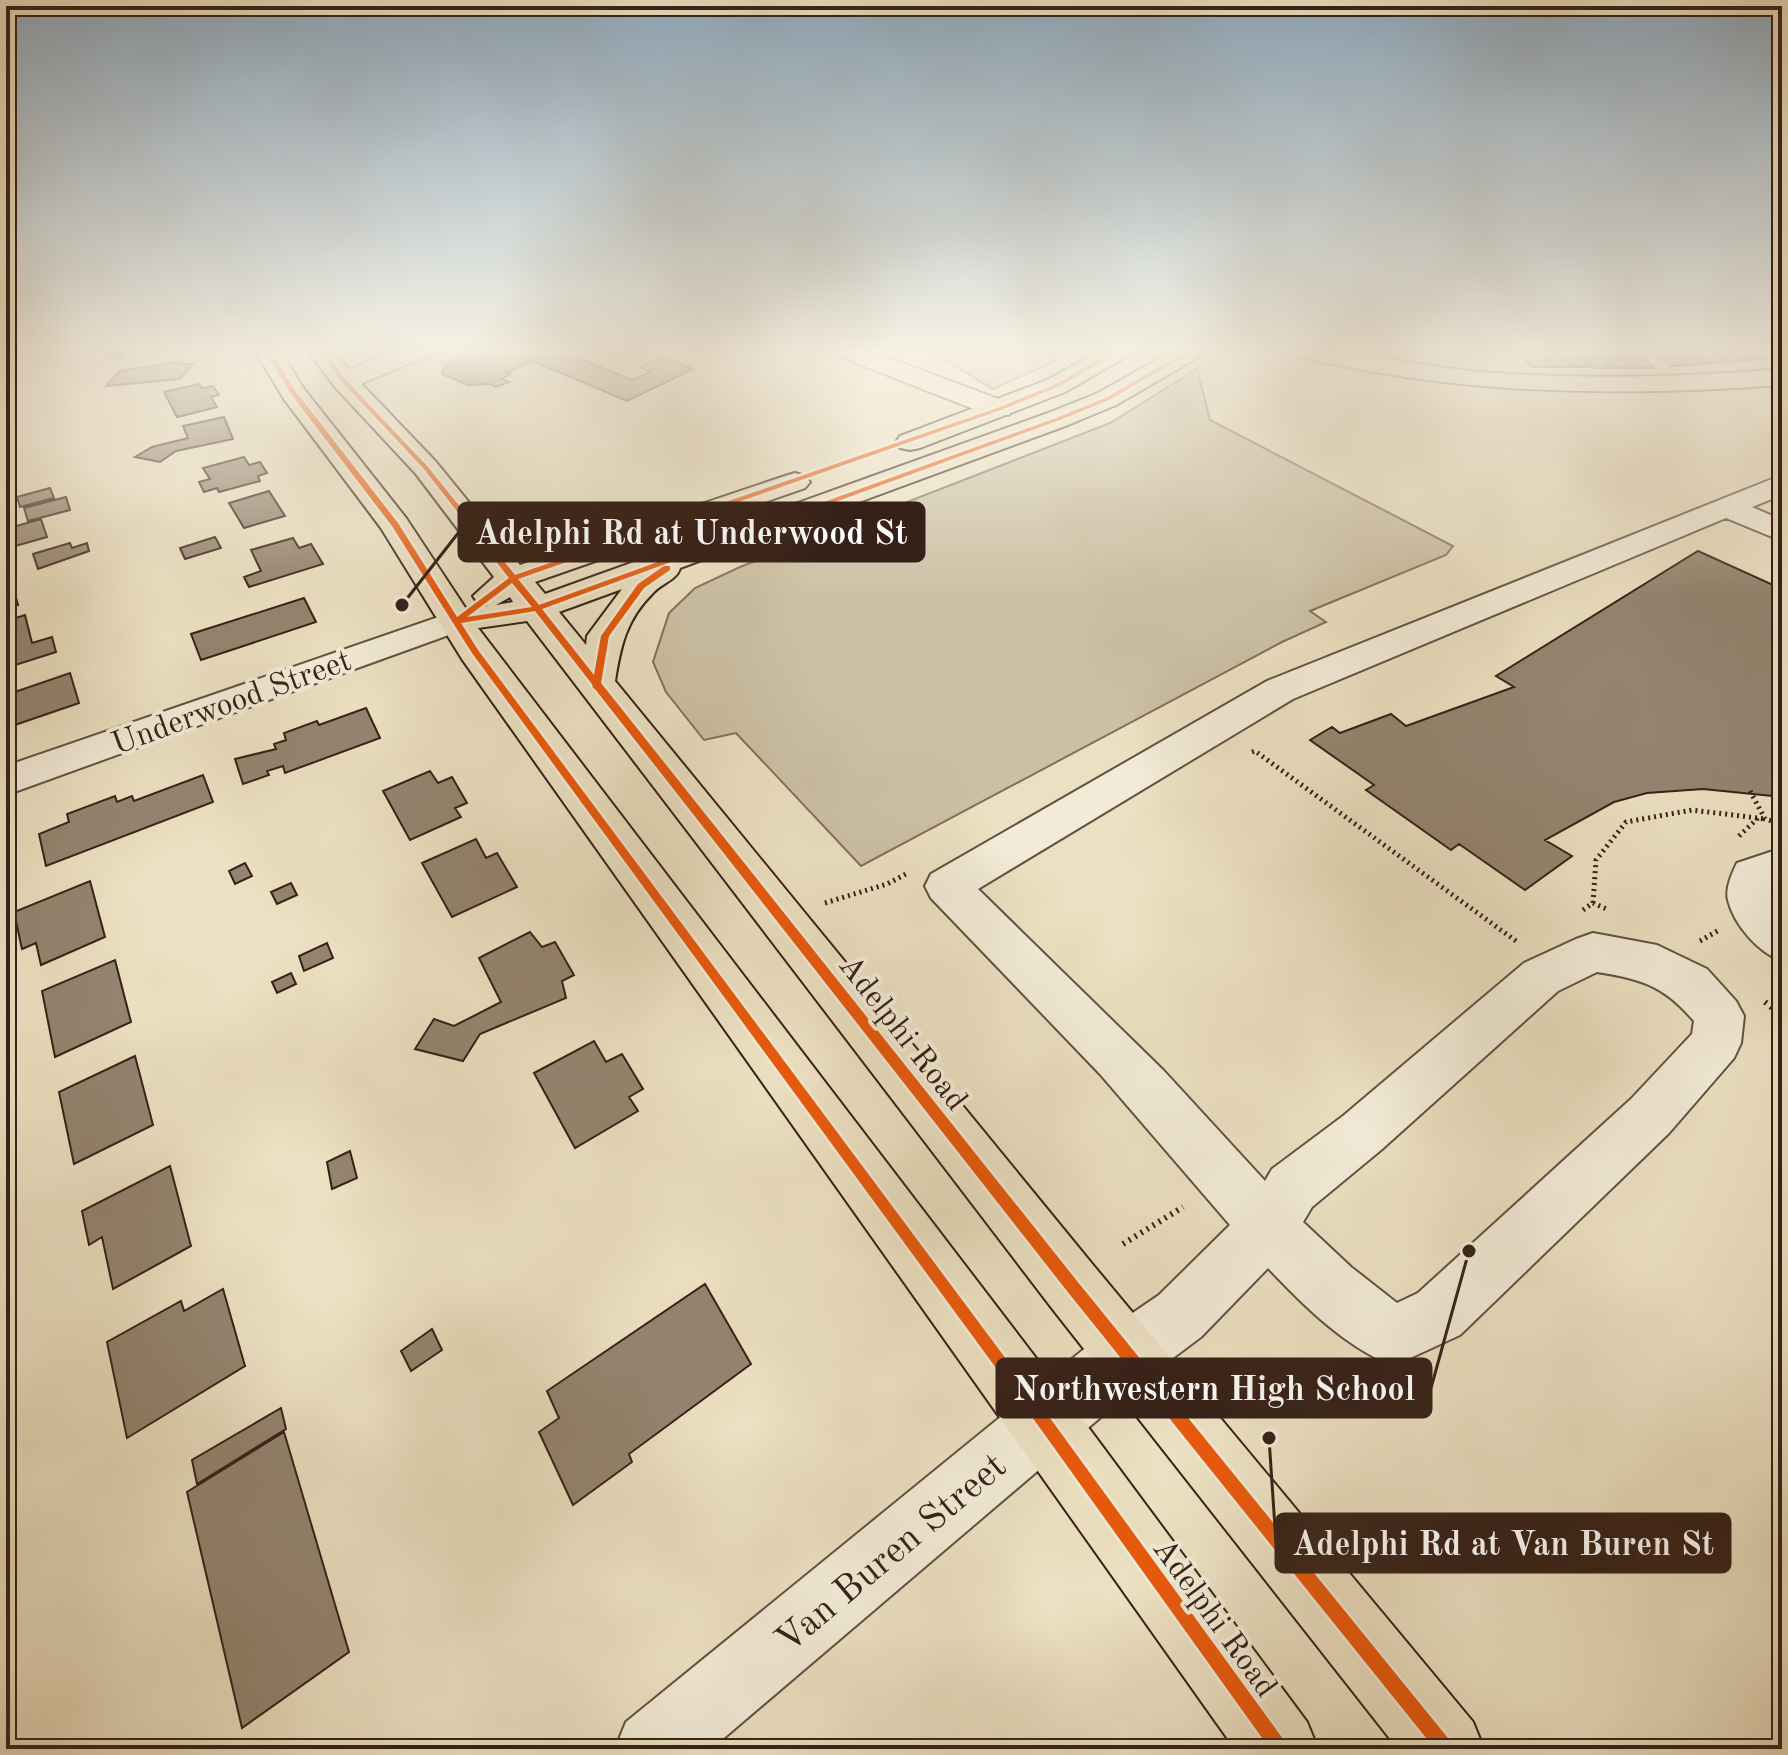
<svg xmlns="http://www.w3.org/2000/svg" width="1788" height="1755" font-family="'Old Standard TT',serif">
  <style>
    .green { fill: #ccc0a4; stroke: #81705e; stroke-width: 2 }
    .building { fill: #948470; stroke: #362118; stroke-width: 2 }
    .lines { fill: none; stroke-linecap: round; stroke-linejoin: round }
    .minor-casing { stroke: #635142; stroke-width: 4 }
    .major-casing { stroke: #362118; stroke-width: 4 }
    .path-far2 { stroke: #362118; stroke-width: 3; stroke-dasharray: 1 3; stroke-linecap: butt }
    .path-far1 { stroke: #362118; stroke-width: 5; stroke-dasharray: 2 4; stroke-linecap: butt }
    .path { stroke: #362118; stroke-width: 6; stroke-dasharray: 2 5; stroke-linecap: butt }
    .minor { fill: #f2ebd7; fill-rule: evenodd }
    .major { fill: #ebe0c1; fill-rule: evenodd }
    .cycleway-casing { stroke: #f2ebd7; stroke-width: 5 }
    .cycleway { fill: #e8590c; fill-rule: evenodd }
    .labels { text-anchor: middle; stroke-width: 8; stroke-linejoin: round; paint-order: stroke }
    .street-label { font-size: 32px; fill: #362118; stroke: #f2ebd7 }
    .near-street-label { font-size: 38px; fill: #362118; stroke: #f2ebd7 }
    .leader { fill: none; stroke: #362118; stroke-width: 3 }
    .callout-dot { fill: #362118; stroke: #f2ebd7; stroke-width: 3 }
    .callout { fill: #362118; stroke: #362118; stroke-width: 3 }
    .callout-label { font-size: 34px; text-anchor: middle; font-weight: bold; fill: #fff }
  </style>
  <rect width="100%" height="100%" fill="#ebe0c1"/>
  <filter id="stains"><feTurbulence type="fractalNoise" baseFrequency=".0025" numOctaves="4"/><feColorMatrix values="0 0 0 0 .2 0 0 0 0 .09 0 0 0 0 .02 0 0 0 .5 -.17"/></filter>
  <radialGradient id="worn" r=".72"><stop offset=".6" stop-color="#630" stop-opacity="0"/><stop offset="1" stop-color="#630" stop-opacity=".3"/></radialGradient>
  <path class="green" d="M 927,349 L 1051,349 L 1057,360 L 993,389 Z
    M 1197,369 L 1210,420 L 1453,546 L 1446,555 L 1310,611 L 1326,622 L 1282,642 L 861,866 L 736,733 L 704,740 L 666,692 L 653,662 L 669,613 L 695,588 L 740,567 L 1110,423 Z"/>
  <path class="building" d="M 121,349 L 148,349 L 119,359 L 106,355 Z
    M 494,349 L 556,349 L 632,380 L 650,372 L 641,367 L 664,357 L 693,369 L 627,401 L 533,361 L 506,373 L 511,374 L 501,379 L 509,382 L 496,387 L 489,384 L 468,385 L 442,374 L 446,364 L 465,356 L 471,359 Z
    M 1515,349 L 1537,349 L 1554,367 L 1532,367 Z
    M 1537,349 L 1556,349 L 1573,367 L 1554,367 Z
    M 1556,349 L 1573,349 L 1591,367 L 1573,367 Z
    M 1573,349 L 1592,349 L 1611,368 L 1592,368 Z
    M 1592,349 L 1611,349 L 1630,368 L 1611,368 Z
    M 1611,349 L 1634,349 L 1654,368 L 1630,368 Z
    M 1646,349 L 1669,349 L 1692,365 L 1672,366 Z
    M 1669,349 L 1687,349 L 1709,363 L 1692,365 Z
    M 1687,349 L 1706,349 L 1726,362 L 1709,363 Z
    M 1706,349 L 1724,349 L 1743,361 L 1726,362 Z
    M 1724,349 L 1749,349 L 1764,359 L 1743,361 Z
    M 181,361 L 178,364 L 193,364 L 180,379 L 106,386 L 120,371 Z
    M 199,384 L 202,388 L 213,386 L 219,395 L 211,397 L 217,407 L 177,417 L 164,392 Z
    M 224,417 L 233,439 L 176,451 L 160,462 L 135,457 L 152,447 L 188,438 L 183,426 Z
    M 244,457 L 249,465 L 260,462 L 267,473 L 258,476 L 260,481 L 219,492 L 217,488 L 204,492 L 199,482 L 210,479 L 203,468 Z
    M 50,488 L 54,498 L 20,507 L 17,497 Z
    M 269,491 L 285,516 L 244,528 L 229,503 Z
    M 66,497 L 70,510 L 28,521 L 24,508 Z
    M 41,519 L 47,537 L 8,548 L 9,553 L 6,553 L 6,529 Z
    M 215,537 L 221,548 L 185,559 L 180,548 Z
    M 293,538 L 299,548 L 311,544 L 323,564 L 249,587 L 244,577 L 261,571 L 251,550 Z
    M 70,543 L 72,548 L 87,543 L 89,551 L 38,569 L 33,554 Z
    M 1698,551 L 1782,589 L 1782,797 L 1703,789 L 1647,793 L 1614,802 L 1545,840 L 1572,856 L 1525,890 L 1459,844 L 1451,850 L 1366,790 L 1374,785 L 1310,740 L 1332,727 L 1340,733 L 1391,714 L 1406,726 L 1514,687 L 1496,676 Z
    M 8,567 L 18,605 L 6,608 L 6,568 Z
    M 304,598 L 316,622 L 201,660 L 191,634 Z
    M 25,615 L 32,643 L 52,637 L 56,652 L 6,668 L 6,621 Z
    M 70,673 L 79,703 L 6,728 L 6,695 Z
    M 366,708 L 380,738 L 285,773 L 283,766 L 267,771 L 269,775 L 243,784 L 235,759 L 276,749 L 274,744 L 286,740 L 284,733 L 317,721 L 319,725 Z
    M 430,771 L 438,783 L 452,777 L 467,803 L 455,808 L 461,817 L 410,840 L 383,791 Z
    M 203,775 L 213,802 L 46,866 L 39,834 L 69,822 L 67,814 L 115,796 L 117,802 L 132,796 L 134,801 Z
    M 476,839 L 486,858 L 497,853 L 517,887 L 452,917 L 422,863 Z
    M 245,863 L 252,876 L 235,884 L 229,871 Z
    M 90,881 L 105,937 L 41,965 L 36,943 L 22,949 L 14,912 Z
    M 291,883 L 297,895 L 277,904 L 271,892 Z
    M 530,932 L 542,947 L 555,942 L 574,975 L 562,981 L 566,998 L 480,1034 L 463,1061 L 415,1049 L 434,1019 L 454,1026 L 501,1002 L 479,958 Z
    M 327,943 L 333,958 L 304,971 L 299,956 Z
    M 115,960 L 131,1022 L 55,1057 L 42,991 Z
    M 291,973 L 296,984 L 277,993 L 272,982 Z
    M 594,1041 L 606,1062 L 622,1054 L 643,1089 L 629,1097 L 638,1111 L 575,1148 L 534,1073 Z
    M 135,1056 L 153,1125 L 74,1164 L 59,1092 Z
    M 350,1151 L 357,1178 L 332,1189 L 327,1162 Z
    M 170,1166 L 191,1246 L 113,1289 L 102,1237 L 89,1245 L 82,1211 Z
    M 705,1284 L 751,1364 L 629,1454 L 632,1462 L 573,1505 L 539,1432 L 559,1418 L 547,1391 Z
    M 223,1289 L 245,1366 L 127,1438 L 107,1342 L 181,1301 L 184,1311 Z
    M 432,1329 L 442,1350 L 411,1371 L 401,1351 Z
    M 281,1408 L 286,1429 L 197,1484 L 192,1460 Z
    M 284,1432 L 349,1652 L 242,1728 L 187,1492 Z"/>
  <g class="lines">
    <g class="minor-casing">
      <path id="minor" d="M 400,349 L 435,349 L 432,354 L 353,387 L 335,387 L 331,381 L 335,375 Z
        M 830,349 L 865,349 L 1009,403 L 1013,409 L 1009,415 L 989,415 L 833,354 Z
        M 1287,349 C 1352,349 1416,366 1481,372 C 1582,380 1682,377 1782,369 L 1782,385 C 1616,397 1452,395 1290,354 Z
        M 1782,475 L 1782,495 L 1752,507 L 1782,520 L 1782,541 L 1726,518 L 1293,699 L 978,889 L 1164,1071 L 1265,1181 L 1272,1169 L 1343,1116 L 1524,963 L 1576,939 L 1593,933 L 1657,945 L 1707,969 L 1736,1001 L 1744,1016 L 1741,1043 L 1734,1058 L 1669,1133 L 1460,1335 L 1393,1366 C 1344,1346 1304,1306 1268,1268 L 1201,1337 L 1149,1376 L 711,1749 L 615,1749 L 626,1722 L 1105,1332 L 1159,1295 L 1230,1225 L 1100,1074 L 931,898 L 925,886 L 931,874 L 1267,681 ZM 1597,972 C 1642,979 1664,986 1694,1021 L 1692,1034 L 1631,1099 L 1418,1293 L 1397,1303 L 1351,1267 L 1303,1222 L 1312,1207 L 1381,1150 L 1558,991 Z
        M 456,611 L 468,614 L 473,621 L 468,628 L 6,795 L 6,766 Z
        M 1782,848 L 1782,882 L 1774,885 L 1773,897 L 1782,912 L 1782,961 C 1759,953 1734,925 1728,900 C 1725,889 1732,873 1737,863 Z"/>
    </g>
    <g class="major-casing">
      <path id="major" d="M 254,349 L 279,349 L 304,389 L 406,518 L 466,609 L 488,606 L 478,603 L 473,596 L 494,577 L 416,474 L 335,387 L 307,349 L 332,349 L 353,375 L 436,462 L 520,565 L 785,476 L 795,473 L 805,476 L 810,482 L 805,488 L 535,582 L 545,594 L 1048,413 L 1098,393 L 1176,349 L 1207,349 L 1204,354 L 1116,405 L 1068,425 L 680,568 C 677,580 662,583 653,593 C 626,620 621,645 615,681 L 1093,1265 L 1473,1722 L 1484,1749 L 1398,1749 L 1051,1307 L 527,621 L 478,628 L 1068,1400 L 1307,1722 L 1318,1749 L 1235,1749 L 462,659 L 381,528 L 284,399 ZM 622,589 L 587,636 L 586,645 L 559,612 ZM 510,597 L 513,602 L 496,605 Z
        M 1103,349 L 1134,349 L 1131,354 L 1065,392 L 920,448 L 910,450 L 900,448 L 896,442 L 900,436 L 1047,380 Z"/>
    </g>
    <path class="path-far2" d="M 602,349 L 639,364 L 672,349"/>
    <path class="path-far1" d="M 1252,752 L 1255,751 L 1516,941
      M 1750,791 L 1765,819 L 1782,824
      M 1739,836 L 1758,818
      M 825,903 L 887,884 L 906,874
      M 1593,903 L 1596,860 L 1626,822 L 1692,810 L 1765,819
      M 1583,910 L 1593,903 L 1609,910
      M 1700,941 L 1719,930"/>
    <path class="path" d="M 1765,1002 L 1782,1016
      M 1123,1244 L 1183,1207"/>
    <use href="#minor" class="minor"/>
    <use href="#major" class="major"/>
    <g class="cycleway-casing">
      <path id="cycleway" d="M 263,349 L 269,349 L 296,392 L 398,523 L 457,617 L 509,578 L 424,469 L 342,382 L 316,349 L 322,349 L 346,380 L 428,467 L 515,575 L 997,408 L 1054,385 L 1117,349 L 1125,349 L 1058,387 L 1001,410 L 518,579 L 539,605 L 1056,418 L 1105,398 L 1190,349 L 1198,349 L 1109,400 L 1060,420 L 542,609 L 594,675 L 601,636 L 638,584 L 664,566 L 670,566 L 670,570 L 644,588 L 609,636 L 601,683 L 1077,1281 L 1452,1743 L 1455,1749 L 1435,1749 L 1067,1291 L 595,689 L 593,688 L 592,684 L 535,611 L 461,623 L 478,650 L 1050,1418 L 1286,1743 L 1289,1749 L 1270,1749 L 1040,1428 L 472,653 L 392,526 L 291,394 ZM 512,583 L 532,607 L 467,617 Z"/>
    </g>
    <use href="#cycleway" class="cycleway"/>
  </g>
  <linearGradient id="sky" x2="0" y2="1"><stop stop-color="#90acc2"/><stop offset="0.59" stop-color="#f6f1e3"/><stop offset="1" stop-color="#f6f1e3" stop-opacity="0"/></linearGradient>
  <rect width="1788" height="595" fill="url(#sky)"/>
  <g class="labels">
    <g class="street-label">
      <text transform="translate(231 701) rotate(-20)" y="11">Underwood Street</text>
      <text transform="translate(904 1032) rotate(52)" y="11">Adelphi Road</text>
      <text transform="translate(1216 1617) rotate(54)" y="11">Adelphi Road</text>
    </g>
    <g class="near-street-label">
      <text transform="translate(890 1552) rotate(-40)" y="13">Van Buren Street</text>
    </g>
  </g>
  <path class="leader" d="M402 605L459 532M1469 1251L1431 1388M1269 1438L1276 1543"/>
  <g class="callout-dot">
    <circle cx="402" cy="605" r="8"/>
    <circle cx="1469" cy="1251" r="8"/>
    <circle cx="1269" cy="1438" r="8"/>
  </g>
  <g class="callout">
    <rect x="459" y="503" width="465" height="58" rx="8"/>
    <rect x="997" y="1359" width="434" height="58" rx="8"/>
    <rect x="1276" y="1514" width="454" height="58" rx="8"/>
  </g>
  <g class="callout-label">
    <text x="691" y="544">Adelphi Rd at Underwood St</text>
    <text x="1214" y="1400">Northwestern High School</text>
    <text x="1503" y="1555">Adelphi Rd at Van Buren St</text>
  </g>
  <rect width="1788" height="1755" fill="none" stroke="#ebe0c1" stroke-width="32"/>
  <rect x="8" y="8" width="1772" height="1739" fill="none" stroke="#362118" stroke-width="4"/>
  <rect x="16" y="16" width="1756" height="1723" fill="none" stroke="#362118" stroke-width="2"/>
  <rect width="100%" height="100%" filter="url(#stains)"/>
  <rect width="100%" height="100%" fill="url(#worn)"/>
</svg>
